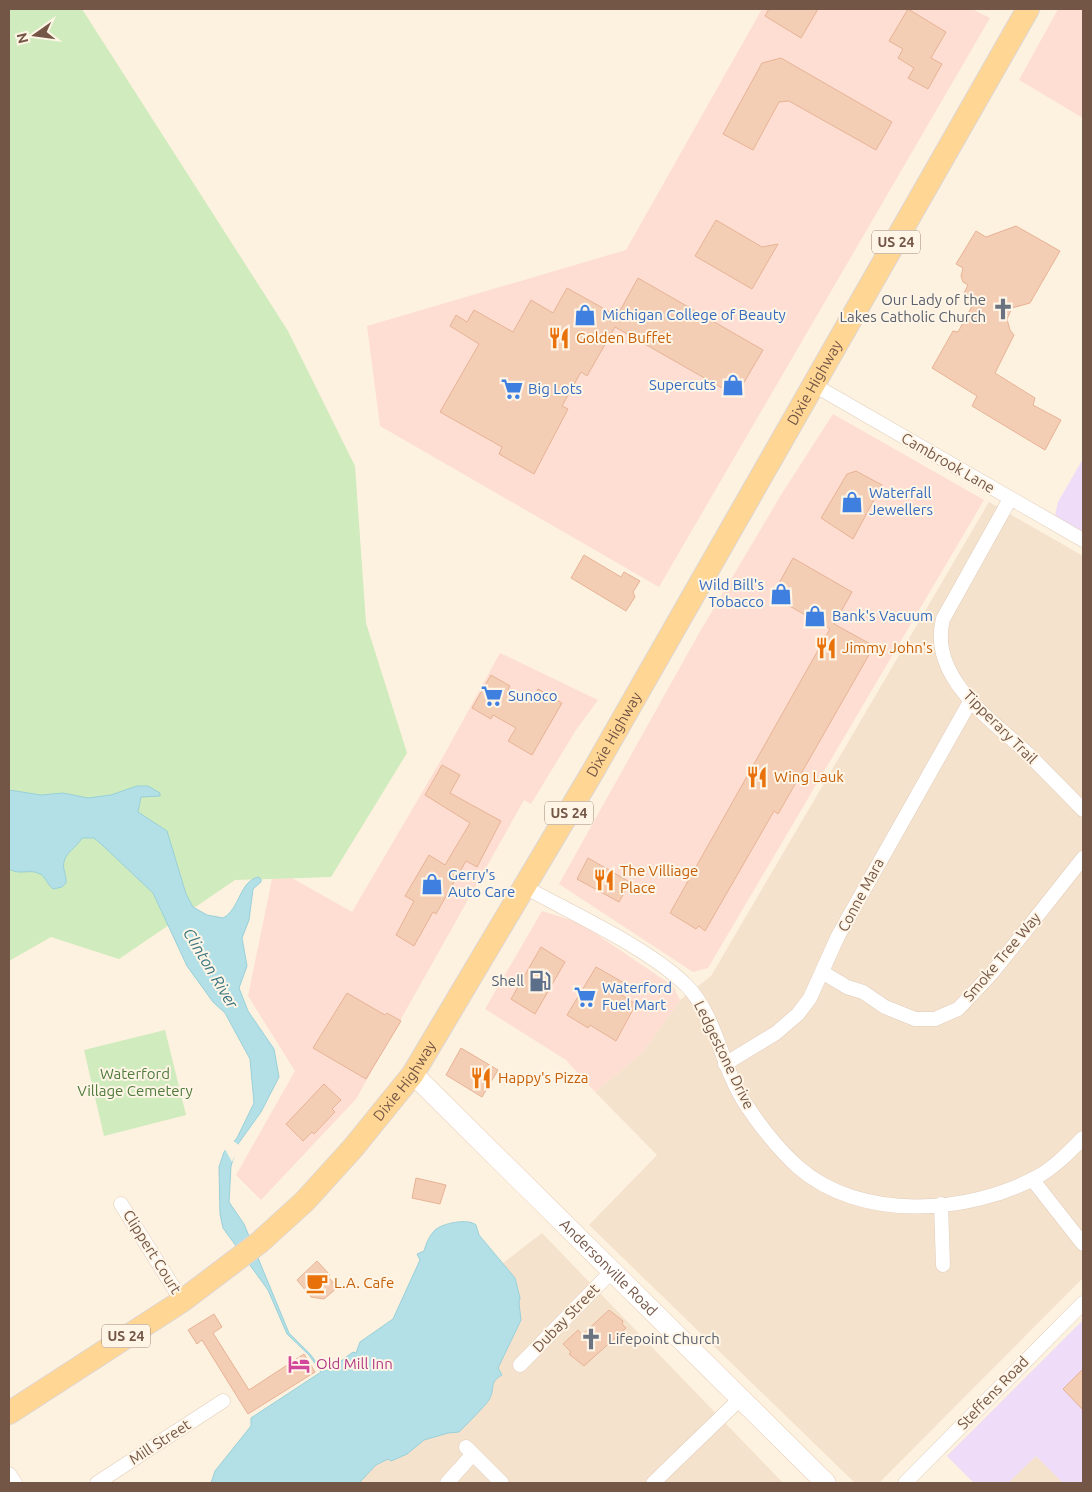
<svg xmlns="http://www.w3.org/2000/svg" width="1092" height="1492" font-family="Ubuntu,sans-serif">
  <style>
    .residential { fill: #f5e2cd }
    .commercial { fill: #feded2 }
    .education { fill: #eedcf9 }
    .green { fill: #d0ebbd }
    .water { fill: #b3e0e7; stroke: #99d0d9 }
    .pier { fill: #fdf1df }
    .building { fill: #f4cdb5; stroke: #e7b395 }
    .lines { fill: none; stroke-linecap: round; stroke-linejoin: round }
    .street-casing { stroke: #e1cdbb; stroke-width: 15 }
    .secondary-casing { stroke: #e9cfba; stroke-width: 21 }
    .primary-casing { stroke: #ded6d3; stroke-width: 24 }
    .street { stroke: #fff; stroke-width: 14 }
    .secondary { stroke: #fff; stroke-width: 20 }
    .primary { stroke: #ffd694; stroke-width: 22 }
    .labels { text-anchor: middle; stroke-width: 4; stroke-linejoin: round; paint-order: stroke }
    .shield { fill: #fff5e6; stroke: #9e8676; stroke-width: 1 }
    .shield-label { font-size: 14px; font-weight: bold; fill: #745646 }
    .worship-label { font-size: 15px; fill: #5b616d; stroke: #fff5e6; text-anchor: end }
    .shop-label { font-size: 15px; fill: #366cbe; stroke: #fff5e6; text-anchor: start }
    .food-label { font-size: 15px; fill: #c56008; stroke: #fff5e6; text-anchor: start }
    .street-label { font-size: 15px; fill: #745646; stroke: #fff5e6 }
    .service-label { font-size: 15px; fill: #4e5e75; stroke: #fff5e6; text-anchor: end }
    .park-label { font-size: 15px; fill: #507b3d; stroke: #fff5e6 }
    .hotel-label { font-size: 15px; fill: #b23c85; stroke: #fff5e6; text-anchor: start }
    .water-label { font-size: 16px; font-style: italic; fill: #3b7783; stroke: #fff5e6 }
  </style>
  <rect width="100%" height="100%" fill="#fdf1df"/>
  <path class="residential" d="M 989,502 L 1083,556 L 1083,1278 L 879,1483 L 855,1483 L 589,1225 L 657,1155 L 595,1092 L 642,1053 L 680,1000 L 711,976 Z
    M 542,1233 L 783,1483 L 315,1483 L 472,1287 Z
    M 1036,1456 L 1063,1483 L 1008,1483 Z"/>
  <path class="commercial" d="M 762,9 L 972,9 L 990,18 L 659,587 L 380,426 L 367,326 L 626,250 Z
    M 1058,9 L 1083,9 L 1083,118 L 1019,80 Z
    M 833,414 L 984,500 L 708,968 L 693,972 L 559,884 L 698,635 L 781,495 Z
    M 500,653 L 598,700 L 576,730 L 531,804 L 524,800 L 356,1099 L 261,1200 L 236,1175 L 295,1071 L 248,996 L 272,879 L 292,878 L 352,912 L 444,755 Z
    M 542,911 L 580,923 L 673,986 L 680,1000 L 642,1053 L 595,1092 L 566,1060 L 485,1009 Z"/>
  <path class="education" d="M 1083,459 L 1083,532 L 1055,516 L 1058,502 Z
    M 1083,1320 L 1083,1483 L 1063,1483 L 1036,1456 L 1008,1483 L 974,1483 L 947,1456 Z"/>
  <path class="green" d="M 9,9 L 82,9 L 288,331 L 355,466 L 366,623 L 407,753 L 331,877 L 235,880 L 119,959 L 51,937 L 9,961 Z
    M 165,1030 L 186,1115 L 104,1136 L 84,1050 Z"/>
  <path class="water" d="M 137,786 L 148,786 L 160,793 L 160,796 L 141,797 L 138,812 L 167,831 L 186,894 L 193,907 L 207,915 L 223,918 C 240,909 239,882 258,877 L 261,879 L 261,882 L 253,889 L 249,920 L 242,938 L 247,966 L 239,988 L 248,1011 L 274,1049 L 279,1077 L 261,1112 L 238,1144 L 231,1166 L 229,1202 L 244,1224 L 289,1333 L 310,1354 L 323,1371 L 338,1368 L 337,1364 L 353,1352 L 356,1353 L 360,1342 L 393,1319 L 420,1260 L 417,1254 L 424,1251 C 426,1244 429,1236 435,1230 C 443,1223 468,1218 476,1225 L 479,1235 L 515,1278 L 520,1298 L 519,1303 L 521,1320 L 498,1368 L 502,1375 C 488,1383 496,1388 489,1400 C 485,1406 465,1426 459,1432 L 448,1433 L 424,1440 L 407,1454 L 391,1461 L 388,1459 L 376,1465 L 359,1483 L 211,1483 L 215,1471 L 251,1426 L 251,1418 L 321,1372 L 309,1355 L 287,1334 L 268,1290 L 223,1228 L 220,1214 L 219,1167 L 224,1152 L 237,1138 L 254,1103 L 250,1059 L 225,1013 L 213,1002 L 187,966 L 153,893 L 100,843 L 94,838 L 82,838 C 78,846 65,853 64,862 C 62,868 67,876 66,883 L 62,887 L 53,889 C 47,884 45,876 40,874 C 29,868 21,876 9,869 L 9,790 L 41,795 L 63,793 L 88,798 L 111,795 Z"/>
  <path class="pier" d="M 232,1140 L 240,1146 L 232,1162 L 225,1149 Z"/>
  <path class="building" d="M 769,9 L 818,9 L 801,38 L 765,16 Z
    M 908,9 L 946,32 L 931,58 L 942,64 L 928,89 L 908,78 L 914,68 L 898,58 L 903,49 L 889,41 Z
    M 781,58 L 892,122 L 876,150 L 789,101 L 779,102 L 753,150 L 723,134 L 762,63 Z
    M 716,220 L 762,247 L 778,244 L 752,289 L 695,256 Z
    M 1016,226 L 1060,251 L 1030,303 L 1012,308 L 1007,319 L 1010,330 L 1014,335 L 995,373 L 1035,398 L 1033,405 L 1061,420 L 1045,450 L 972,406 L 977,396 L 932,368 L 953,331 L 958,332 L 976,299 L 964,293 L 968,285 L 963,282 L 961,276 L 963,268 L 956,264 L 976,231 L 986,237 Z
    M 638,278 L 763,350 L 736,396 L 615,327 L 587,376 L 581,372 L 562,406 L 568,409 L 534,474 L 499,454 L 502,447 L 440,412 L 479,344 L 450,326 L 456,315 L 467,322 L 474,310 L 513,332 L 531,300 L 553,313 L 567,288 L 617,316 Z
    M 856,471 L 882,485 L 853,539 L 821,518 L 847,474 Z
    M 584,555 L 621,577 L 624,572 L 640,581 L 633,592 L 635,597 L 626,611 L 571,578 Z
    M 793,558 L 852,592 L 834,624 L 874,646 L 778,814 L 774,811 L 705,931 L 699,926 L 696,929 L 670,913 L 830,629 L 772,596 Z
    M 491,675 L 510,686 L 508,690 L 530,703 L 538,689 L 562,703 L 532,755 L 508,741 L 516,728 L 493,715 L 491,719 L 472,708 Z
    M 442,765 L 460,775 L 450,793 L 501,821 L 477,867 L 466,861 L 436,914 L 433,912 L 414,946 L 396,935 L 414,901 L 405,896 L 429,855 L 445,865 L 470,823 L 425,795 Z
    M 588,858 L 630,882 L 619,902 L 577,879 Z
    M 541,947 L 565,962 L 535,1014 L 511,999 Z
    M 596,967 L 626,984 L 620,994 L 636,1004 L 616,1041 L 590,1025 L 588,1028 L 567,1015 Z
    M 347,993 L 385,1015 L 387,1013 L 401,1021 L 366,1079 L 313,1048 Z
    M 461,1048 L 498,1070 L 482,1097 L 446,1075 Z
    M 324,1084 L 341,1100 L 332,1109 L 335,1112 L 314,1134 L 312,1132 L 303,1141 L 286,1124 Z
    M 416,1178 L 446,1185 L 440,1204 L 412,1198 Z
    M 317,1261 L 330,1275 L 328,1277 L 338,1287 L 324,1299 L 311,1297 L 297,1280 Z
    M 609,1310 L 623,1321 L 622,1324 L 626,1328 L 584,1366 L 569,1354 L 571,1352 L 563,1344 L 578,1330 L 582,1335 Z
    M 214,1314 L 222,1327 L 213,1333 L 249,1390 L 304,1354 L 315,1372 L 248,1414 L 202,1340 L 197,1344 L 188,1330 Z
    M 1083,1369 L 1083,1410 L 1063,1389 Z"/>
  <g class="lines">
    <g class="street-casing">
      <path id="street" d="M 814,385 L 1083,540
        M 1010,499 L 943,619 C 928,677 991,719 1027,753 C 1046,772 1065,791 1083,810
        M 525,887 C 573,914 647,947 686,985 C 717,1016 721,1067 745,1103 C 760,1126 777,1148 798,1167 C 861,1222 968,1214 1037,1177 C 1055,1167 1069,1152 1083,1138
        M 822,972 L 847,987 L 863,992 L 885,1007 L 915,1019 L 935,1019 L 958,1009 L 992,973 L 1083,858
        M 725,1064 L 776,1033 L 798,1014 L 810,998 L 838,936 L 971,700
        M 1032,1179 L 1083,1244
        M 121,1204 L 182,1301
        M 941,1204 L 943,1265
        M 520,1365 L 612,1271
        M 466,1447 L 502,1483
        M 9,1474 L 15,1483
        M 97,1483 L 223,1401
        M 447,1483 L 473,1454
        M 653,1483 L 741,1398
        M 905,1483 L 1083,1303"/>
    </g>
    <g class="secondary-casing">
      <g id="secondary">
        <path id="s1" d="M 413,1074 L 826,1483"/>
      </g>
    </g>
    <g class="primary-casing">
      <g id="primary">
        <path id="s2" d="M 9,1413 L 182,1301 L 260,1242 L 305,1201 L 353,1148 L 413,1074 L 592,773 L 1028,9"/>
      </g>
    </g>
    <use href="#street" class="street"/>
    <use href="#secondary" class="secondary"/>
    <use href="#primary" class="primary"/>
  </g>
  <defs>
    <g id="church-bare" transform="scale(1.725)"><path d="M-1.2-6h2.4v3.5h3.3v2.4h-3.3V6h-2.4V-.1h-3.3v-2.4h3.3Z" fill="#6b7280" stroke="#fff5e6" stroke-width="2.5" paint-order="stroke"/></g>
    <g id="shop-bare" transform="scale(1.725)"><path d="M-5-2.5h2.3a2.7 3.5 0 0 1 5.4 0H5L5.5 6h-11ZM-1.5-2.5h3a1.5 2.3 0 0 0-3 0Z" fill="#3f7fe0" stroke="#fff5e6" stroke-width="2.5" paint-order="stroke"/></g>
    <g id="restaurant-bare" transform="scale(1.725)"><path d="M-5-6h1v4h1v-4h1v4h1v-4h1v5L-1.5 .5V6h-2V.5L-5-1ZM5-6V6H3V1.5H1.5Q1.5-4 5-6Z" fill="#e8710a" stroke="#fff5e6" stroke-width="2.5" paint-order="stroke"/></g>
    <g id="supermarket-bare" transform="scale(1.725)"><path d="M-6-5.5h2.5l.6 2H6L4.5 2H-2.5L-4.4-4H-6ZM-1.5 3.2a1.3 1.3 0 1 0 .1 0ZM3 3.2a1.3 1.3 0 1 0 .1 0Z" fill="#3f7fe0" stroke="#fff5e6" stroke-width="2.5" paint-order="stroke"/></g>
    <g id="fuel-bare" transform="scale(1.725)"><path d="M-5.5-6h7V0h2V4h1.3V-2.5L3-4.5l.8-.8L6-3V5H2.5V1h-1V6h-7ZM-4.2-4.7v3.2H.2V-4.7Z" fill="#5c6f8a" stroke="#fff5e6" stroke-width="2.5" paint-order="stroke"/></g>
    <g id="cafe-bare" transform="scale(1.725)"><path d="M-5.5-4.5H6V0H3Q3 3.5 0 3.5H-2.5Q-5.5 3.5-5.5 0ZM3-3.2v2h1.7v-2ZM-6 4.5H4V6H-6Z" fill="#e8710a" stroke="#fff5e6" stroke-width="2.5" paint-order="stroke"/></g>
    <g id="hotel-bare" transform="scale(1.725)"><path d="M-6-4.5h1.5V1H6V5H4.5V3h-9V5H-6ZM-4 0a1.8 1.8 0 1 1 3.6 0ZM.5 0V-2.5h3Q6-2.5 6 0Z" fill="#d1479c" stroke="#fff5e6" stroke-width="2.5" paint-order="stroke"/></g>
  </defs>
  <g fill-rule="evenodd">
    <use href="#church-bare" x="1003" y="309"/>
    <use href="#shop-bare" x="585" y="315"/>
    <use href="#restaurant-bare" x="559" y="338"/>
    <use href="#shop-bare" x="733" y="385"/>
    <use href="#supermarket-bare" x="512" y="389"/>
    <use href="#shop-bare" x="852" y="502"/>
    <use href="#shop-bare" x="781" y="594"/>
    <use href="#shop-bare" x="815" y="616"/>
    <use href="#restaurant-bare" x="826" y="648"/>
    <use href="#supermarket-bare" x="492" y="696"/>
    <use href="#restaurant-bare" x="757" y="777"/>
    <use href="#restaurant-bare" x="604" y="880"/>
    <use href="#shop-bare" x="432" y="884"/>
    <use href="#fuel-bare" x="540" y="981"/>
    <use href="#supermarket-bare" x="585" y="997"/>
    <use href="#restaurant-bare" x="481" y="1078"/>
    <use href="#cafe-bare" x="317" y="1283"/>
    <use href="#church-bare" x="591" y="1339"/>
    <use href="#hotel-bare" x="299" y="1364"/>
  </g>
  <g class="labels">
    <g class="shield">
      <rect x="872" y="230.5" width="48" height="23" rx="4"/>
      <rect x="545" y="801.5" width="48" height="23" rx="4"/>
      <rect x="102" y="1324.5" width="48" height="23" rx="4"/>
    </g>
    <g class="shield-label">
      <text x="896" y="247">US 24</text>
      <text x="569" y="818">US 24</text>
      <text x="126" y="1341">US 24</text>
    </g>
    <g class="worship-label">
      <text x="986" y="305">Our Lady of the<tspan x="986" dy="17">Lakes Catholic Church</tspan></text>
      <text x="608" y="1344" text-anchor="start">Lifepoint Church</text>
    </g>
    <g class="shop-label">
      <text x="602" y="320">Michigan College of Beauty</text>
      <text x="716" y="390" text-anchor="end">Supercuts</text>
      <text x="528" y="394">Big Lots</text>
      <text x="869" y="498">Waterfall<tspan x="869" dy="17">Jewellers</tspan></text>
      <text x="764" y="590" text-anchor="end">Wild Bill's<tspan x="764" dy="17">Tobacco</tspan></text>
      <text x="832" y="621">Bank's Vacuum</text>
      <text x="508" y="701">Sunoco</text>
      <text x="448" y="880">Gerry's<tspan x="448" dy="17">Auto Care</tspan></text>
      <text x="602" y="993">Waterford<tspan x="602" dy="17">Fuel Mart</tspan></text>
    </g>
    <g class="food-label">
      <text x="576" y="343">Golden Buffet</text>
      <text x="842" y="653">Jimmy John's</text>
      <text x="774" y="782">Wing Lauk</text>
      <text x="620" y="876">The Villiage<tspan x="620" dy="17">Place</tspan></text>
      <text x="498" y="1083">Happy's Pizza</text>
      <text x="334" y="1288">L.A. Cafe</text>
    </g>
    <g class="street-label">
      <text dy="5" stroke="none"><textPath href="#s2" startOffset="1331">Dixie Highway</textPath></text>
      <text transform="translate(948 463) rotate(30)" y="5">Cambrook Lane</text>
      <text transform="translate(1000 727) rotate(45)" y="5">Tipperary Trail</text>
      <text dy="5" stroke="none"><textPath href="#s2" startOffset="926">Dixie Highway</textPath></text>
      <text transform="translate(861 895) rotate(-62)" y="5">Conne Mara</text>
      <text transform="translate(1002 957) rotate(-50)" y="5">Smoke Tree Way</text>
      <text transform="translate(724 1055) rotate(64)" y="5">Ledgestone Drive</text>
      <text dy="5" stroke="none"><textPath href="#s2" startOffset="521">Dixie Highway</textPath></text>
      <text transform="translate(152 1252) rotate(58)" y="5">Clippert Court</text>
      <text dy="5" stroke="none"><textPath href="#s1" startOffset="275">Andersonville Road</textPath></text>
      <text transform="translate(566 1318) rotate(-46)" y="5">Dubay Street</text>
      <text transform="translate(993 1393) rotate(-46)" y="5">Steffens Road</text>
      <text transform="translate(160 1442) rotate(-33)" y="5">Mill Street</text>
    </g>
    <g class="service-label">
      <text x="524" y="986">Shell</text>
    </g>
    <g class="park-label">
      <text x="135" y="1079">Waterford<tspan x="135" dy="17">Village Cemetery</tspan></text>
    </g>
    <g class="hotel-label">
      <text x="316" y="1369">Old Mill Inn</text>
    </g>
    <g class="water-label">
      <text transform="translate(211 968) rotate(59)" y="6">Clinton River</text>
    </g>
  </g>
  <rect width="1092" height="1492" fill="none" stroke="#745646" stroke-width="20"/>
  <g transform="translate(35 35) rotate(256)" stroke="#fff5e6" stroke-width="4" paint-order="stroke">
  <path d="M0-4L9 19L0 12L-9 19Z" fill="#745646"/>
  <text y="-8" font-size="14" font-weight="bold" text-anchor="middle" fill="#745646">N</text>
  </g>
</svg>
